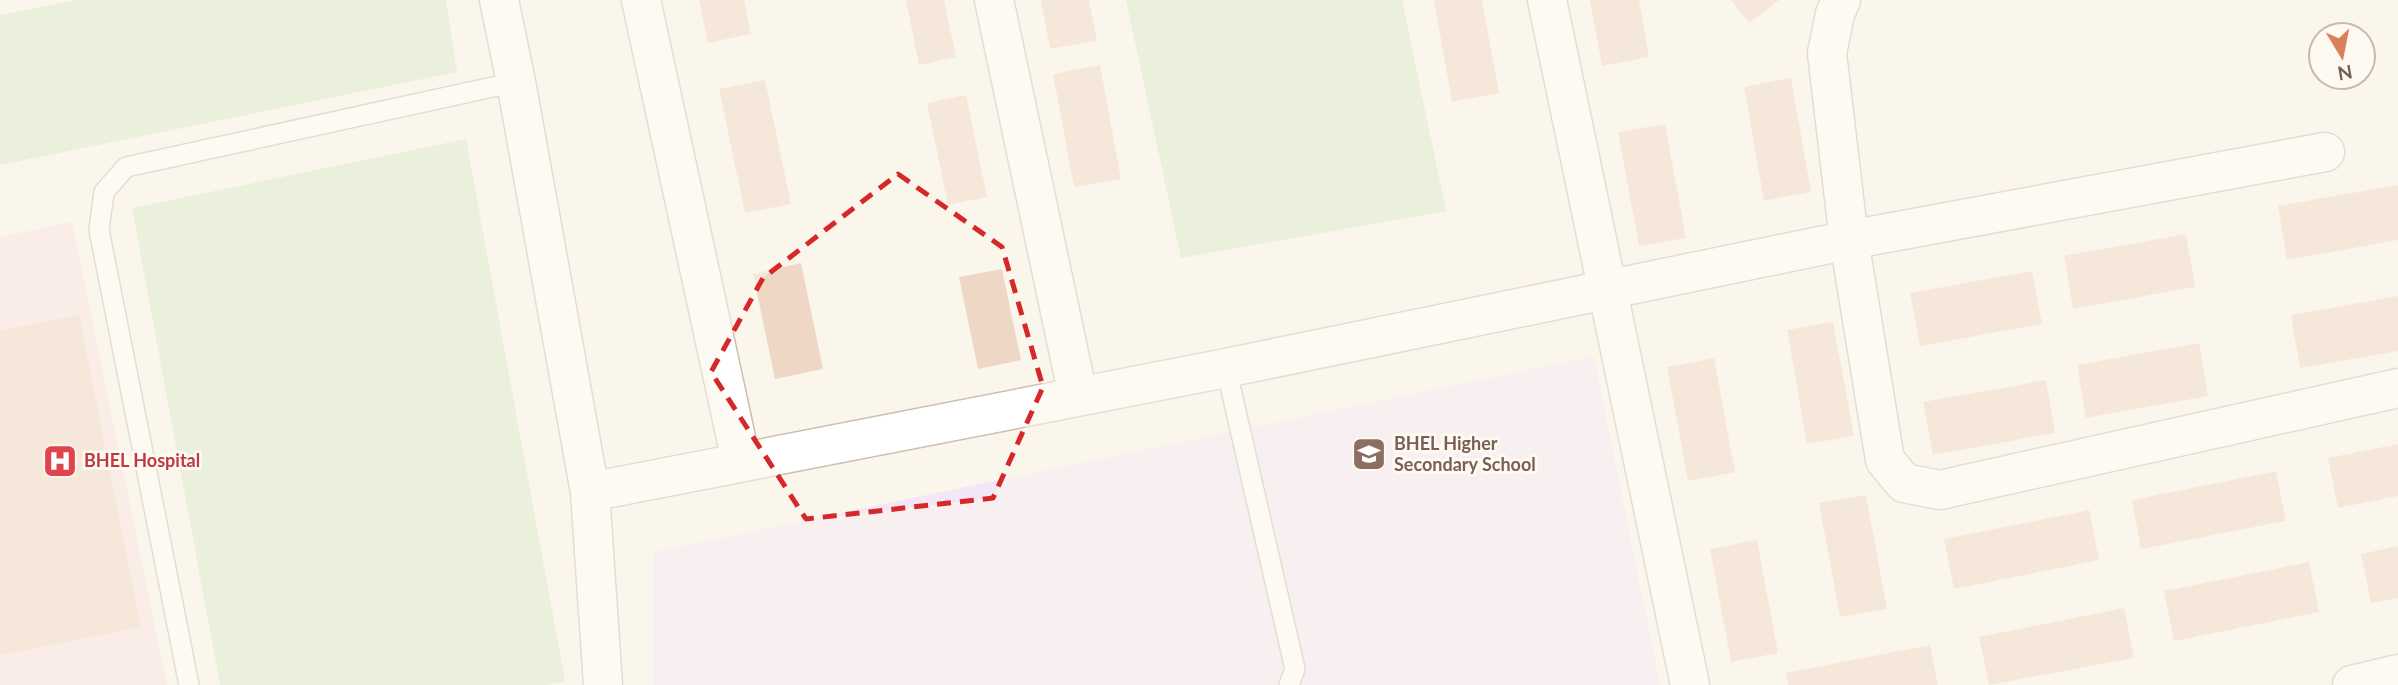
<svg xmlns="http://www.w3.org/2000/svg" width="2398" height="685" font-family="Lato,sans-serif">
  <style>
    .education { fill: #f3e7f7 }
    .medical { fill: #f8dfe0 }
    .green { fill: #d4e8ca }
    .building { fill: #eed8c5 }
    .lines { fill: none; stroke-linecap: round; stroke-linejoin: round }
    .lane-casing { stroke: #ccbeb1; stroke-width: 22 }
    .street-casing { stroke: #ccbeb1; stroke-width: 41 }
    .lane { stroke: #fff; stroke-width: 19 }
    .street { stroke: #fff; stroke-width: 38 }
    .marked { fill: none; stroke: #d62828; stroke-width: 5; stroke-dasharray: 14 9; stroke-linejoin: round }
    .labels { text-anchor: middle; stroke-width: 6; stroke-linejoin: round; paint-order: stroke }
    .education-label { font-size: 18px; font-weight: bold; fill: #785e54; stroke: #fef9f1; text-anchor: start }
    .health-label { font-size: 18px; font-weight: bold; fill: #be3a42; stroke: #fef9f1; text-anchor: start }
  </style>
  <rect width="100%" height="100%" fill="#fbf6eb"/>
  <path class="education" d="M 1594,356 L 1660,685 L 653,685 L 653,552 Z"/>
  <path class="medical" d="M 72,222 L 167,685 L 0,685 L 0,237 Z"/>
  <path class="green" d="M 76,0 L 446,0 L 457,72 L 0,165 L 0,15 Z
    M 1126,0 L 1402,0 L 1446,211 L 1181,258 Z
    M 466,139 L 565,681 L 546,685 L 220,685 L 132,208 Z"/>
  <path class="building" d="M 699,0 L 744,0 L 751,34 L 708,43 Z
    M 906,0 L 944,0 L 956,57 L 919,65 Z
    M 1041,0 L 1089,0 L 1097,41 L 1050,49 Z
    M 1434,0 L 1482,0 L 1499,93 L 1452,102 Z
    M 1590,0 L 1639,0 L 1649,57 L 1602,66 Z
    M 1731,0 L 1779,0 L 1749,23 Z
    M 1100,65 L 1121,179 L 1074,187 L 1053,74 Z
    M 1791,78 L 1811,192 L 1764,201 L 1744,87 Z
    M 765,80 L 791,204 L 745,213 L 719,89 Z
    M 966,95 L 987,197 L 948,205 L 927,103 Z
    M 1665,124 L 1686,238 L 1639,246 L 1618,132 Z
    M 2398,185 L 2398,240 L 2287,260 L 2278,206 Z
    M 2186,234 L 2195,287 L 2073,309 L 2064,256 Z
    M 801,263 L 823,369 L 775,379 L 753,274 Z
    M 1002,269 L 1021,360 L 978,369 L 959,277 Z
    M 2032,271 L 2042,324 L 1920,346 L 1910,293 Z
    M 2398,296 L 2398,351 L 2300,368 L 2291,315 Z
    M 79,315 L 141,627 L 0,655 L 0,331 Z
    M 1833,322 L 1854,436 L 1807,444 L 1787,330 Z
    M 2199,343 L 2208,396 L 2086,418 L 2077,365 Z
    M 1714,358 L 1735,472 L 1688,481 L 1667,367 Z
    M 2046,380 L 2055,433 L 1933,455 L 1923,402 Z
    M 2398,444 L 2398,496 L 2338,508 L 2328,458 Z
    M 2276,471 L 2286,521 L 2141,549 L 2132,500 Z
    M 1866,495 L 1887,609 L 1840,617 L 1819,503 Z
    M 2089,510 L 2099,560 L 1954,589 L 1944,539 Z
    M 1757,540 L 1778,653 L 1731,662 L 1710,549 Z
    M 2398,546 L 2398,598 L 2371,603 L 2361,554 Z
    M 2309,562 L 2319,612 L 2174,641 L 2164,591 Z
    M 2124,608 L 2134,658 L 1989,685 L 1979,637 Z
    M 1930,645 L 1938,685 L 1788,685 L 1786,673 Z"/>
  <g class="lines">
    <g class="lane-casing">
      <path id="lane" d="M 1226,368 L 1295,669 L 1289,685
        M 189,685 L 99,230 L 104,192 L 126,167 L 516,82"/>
    </g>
    <g class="street-casing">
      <path id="street" d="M 499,0 L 516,82 L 590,492 L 603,685
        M 641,0 L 741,461
        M 994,0 L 1078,396
        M 1547,0 L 1690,685
        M 1841,0 L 1835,14 L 1827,53 L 1849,240 L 1885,460 L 1904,483 L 1940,490 L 2398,388
        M 590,492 L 1226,368 L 1849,240 L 2325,152
        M 2352,685 L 2398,674"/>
    </g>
    <use href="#lane" class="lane"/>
    <use href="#street" class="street"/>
  </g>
  <path d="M0 0H2398V685H0ZM 898,174 L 1002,247 L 1043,387 L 993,498 L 806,519 L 711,372 L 763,278 Z" fill="#fbf6eb" fill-opacity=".55" fill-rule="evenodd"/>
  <path class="marked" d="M 898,174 L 1002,247 L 1043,387 L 993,498 L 806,519 L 711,372 L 763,278 Z"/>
  <defs>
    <g id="school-square" transform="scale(1.75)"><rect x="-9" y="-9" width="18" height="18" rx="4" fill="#8d6e63" stroke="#fef9f1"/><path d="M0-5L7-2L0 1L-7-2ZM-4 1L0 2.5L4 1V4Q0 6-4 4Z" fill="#fff"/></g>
    <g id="hospital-square" transform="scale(1.75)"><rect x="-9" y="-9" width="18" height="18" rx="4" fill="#e0444e" stroke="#fef9f1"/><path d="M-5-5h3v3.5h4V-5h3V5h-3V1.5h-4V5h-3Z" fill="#fff"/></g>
  </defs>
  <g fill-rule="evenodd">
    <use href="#school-square" x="1369" y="454"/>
    <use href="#hospital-square" x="60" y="461"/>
  </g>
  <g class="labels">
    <g class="education-label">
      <text x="1394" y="450">BHEL Higher<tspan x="1394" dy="21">Secondary School</tspan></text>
    </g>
    <g class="health-label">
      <text x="84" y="467">BHEL Hospital</text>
    </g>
  </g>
  <g transform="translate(2342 56) rotate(170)"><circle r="33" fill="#fef9f1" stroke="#c7bbb1" stroke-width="2"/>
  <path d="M0-5L12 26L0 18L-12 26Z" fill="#d8805c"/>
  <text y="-10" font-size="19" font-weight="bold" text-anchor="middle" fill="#745f50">N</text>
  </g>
</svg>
